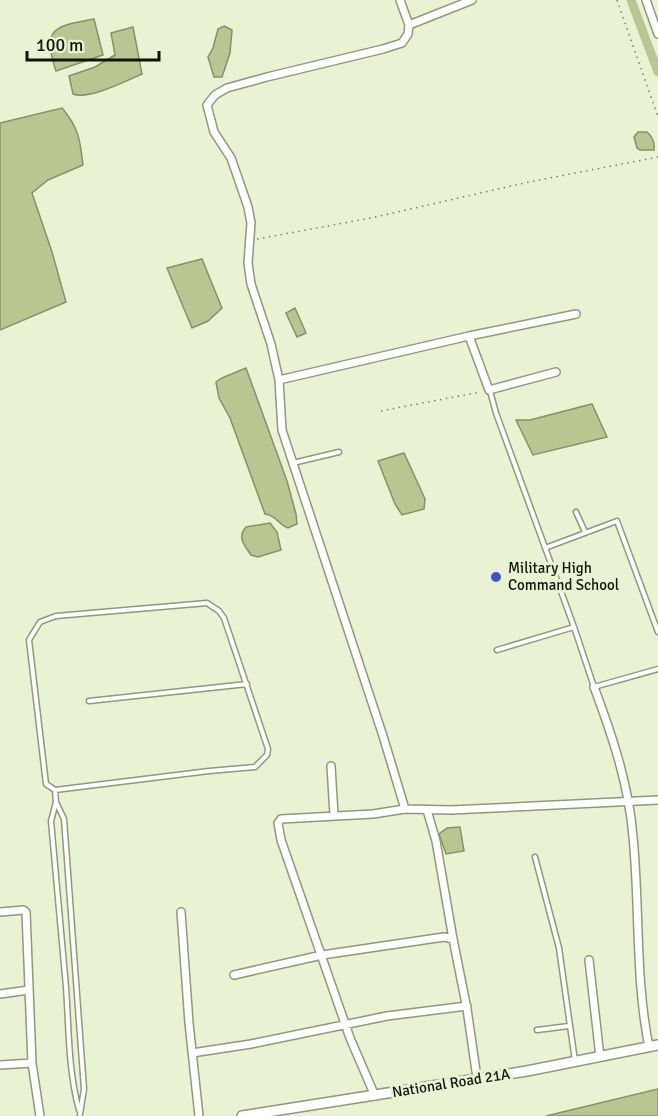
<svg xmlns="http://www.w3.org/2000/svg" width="658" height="1116" font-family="Signika,sans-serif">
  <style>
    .water { fill: #b8c691; stroke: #869168; stroke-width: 1.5 }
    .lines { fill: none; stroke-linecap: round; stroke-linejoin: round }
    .canal { stroke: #b8c691; stroke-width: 9 }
    .service-casing { stroke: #91997c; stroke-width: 7 }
    .minor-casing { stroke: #91997c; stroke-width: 10 }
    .tertiary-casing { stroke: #91997c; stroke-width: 12 }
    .path { stroke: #787e69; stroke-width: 1.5; stroke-dasharray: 1.5 4.5; stroke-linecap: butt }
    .service { stroke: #fff; stroke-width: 4 }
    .minor { stroke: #fff; stroke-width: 7 }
    .tertiary { stroke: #fff; stroke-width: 9 }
    .poi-dot { fill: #3c54c6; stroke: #e9f2d2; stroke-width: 2 }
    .labels { text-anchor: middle; stroke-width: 6; stroke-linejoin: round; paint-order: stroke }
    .poi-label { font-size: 15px; fill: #111409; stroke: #e9f2d2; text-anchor: start }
    .street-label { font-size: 15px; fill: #111409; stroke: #e9f2d2 }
  </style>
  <rect width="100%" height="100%" fill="#e9f2d2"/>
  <path class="water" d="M 94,19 L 103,55 L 56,71 C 41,27 56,26 94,19 Z
    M 224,26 L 232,30 L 230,53 L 222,77 L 214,77 L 208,57 L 213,48 L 218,29 Z
    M 133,27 L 142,74 C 126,81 89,100 73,94 L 69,76 L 95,67 L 115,55 L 111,33 Z
    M 62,108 C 79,128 80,140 83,165 L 48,180 L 32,193 L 52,252 L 66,302 L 0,330 L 0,123 Z
    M 638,132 L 647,132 C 653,137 655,142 654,150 L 640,150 L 637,148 L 634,137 Z
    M 202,259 L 222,308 L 208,321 L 192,328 L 167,268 Z
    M 295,308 L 306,333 L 297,337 L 286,313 Z
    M 246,368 L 287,481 L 296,514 L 297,524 L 288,528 C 277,524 278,516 265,514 L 230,418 L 219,398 L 216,382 L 222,378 Z
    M 592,404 L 607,437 L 533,455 L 516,420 L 530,420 Z
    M 404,453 L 425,499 L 424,509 L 402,515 L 395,504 L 378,461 Z
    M 270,523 L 277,532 L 281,550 L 258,557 L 251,555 C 244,545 237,537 246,527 Z
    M 460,827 L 464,851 L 446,854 L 439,834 L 447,828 Z
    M 658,1089 L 658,1116 L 546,1116 Z"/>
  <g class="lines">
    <path class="canal" d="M 631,0 L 658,72"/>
    <g class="service-casing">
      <path id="service" d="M 490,391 L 496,413 L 574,627 L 594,687 L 658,669
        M 293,463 L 339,452
        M 576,512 L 585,532
        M 545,548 L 617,521 L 658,632
        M 497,650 L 574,627
        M 89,701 L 247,684
        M 55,790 L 46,784 L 29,640 L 40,622 L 56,616 L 207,603 L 219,611 L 224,618 L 268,749 L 267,755 L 255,767 L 209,771 L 55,790 L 56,802 L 64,819 L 84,1089 L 80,1114
        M 56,802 L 51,821 C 56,876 61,931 66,987 C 69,1028 68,1070 79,1110
        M 535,857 L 559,948 L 575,1061
        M 537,1030 L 569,1026"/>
    </g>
    <g class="minor-casing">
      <path id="minor" d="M 400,0 L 409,25 L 408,34 L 402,43 L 383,49 L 267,77 L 227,88 L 215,95 L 207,105 L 214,132 L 231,158 L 248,207 L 251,223 L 248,263 L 251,284 L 271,344 L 279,380 L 282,430 L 383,736 L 405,809
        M 646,0 L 658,34
        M 409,25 L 472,0
        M 469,336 L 489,390 L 556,372
        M 279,380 L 469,336 L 576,314
        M 594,687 C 612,735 629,785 633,837 C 640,907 635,978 649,1047
        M 331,766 L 334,815
        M 427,810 L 436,841 L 453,939
        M 0,912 L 23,910 L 26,912 L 32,1063 L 40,1116
        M 181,912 L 189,1023 L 199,1116
        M 589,960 L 600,1057
        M 234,975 L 322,955 L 444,937 L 453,939 L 467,1009 L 477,1078
        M 0,994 L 29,990
        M 192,1053 L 251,1044 L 387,1016 L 467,1006
        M 0,1065 L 32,1063
        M 375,1096 L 350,1038 L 281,840 L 278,823 L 281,819 L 373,814 L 405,809 L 451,810 L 658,800"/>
    </g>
    <g class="tertiary-casing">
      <path id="tertiary" d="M 242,1116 L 527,1071 L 658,1045"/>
    </g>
    <path class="path" d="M 617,0 L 658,117
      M 257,239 L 371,218 L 529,182 L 658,157
      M 381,411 L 480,392"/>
    <use href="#service" class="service"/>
    <use href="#minor" class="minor"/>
    <use href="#tertiary" class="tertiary"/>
  </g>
  <circle class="poi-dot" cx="496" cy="577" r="6"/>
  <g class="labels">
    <g class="poi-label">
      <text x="508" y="573">Military High<tspan x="508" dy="17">Command School</tspan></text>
    </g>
    <g class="street-label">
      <text transform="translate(451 1083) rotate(-9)" y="5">National Road 21A</text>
    </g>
  </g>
  <path d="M27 51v9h132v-9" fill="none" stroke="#111409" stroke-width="3"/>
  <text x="36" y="51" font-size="18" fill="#111409" stroke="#e9f2d2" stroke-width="4.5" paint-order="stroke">100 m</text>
</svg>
